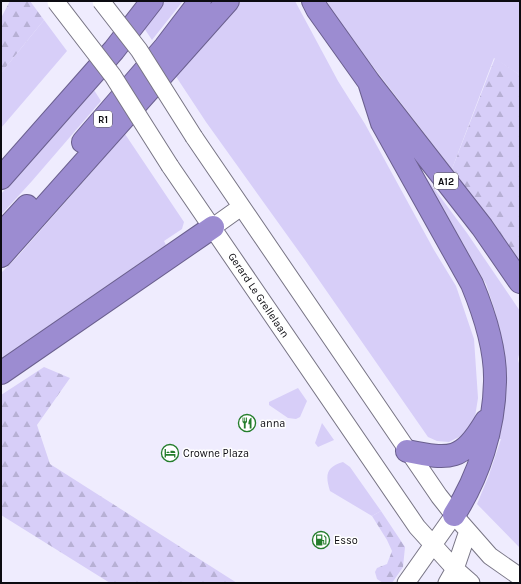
<svg xmlns="http://www.w3.org/2000/svg" width="521" height="584" font-family="Karla,sans-serif">
  <style>
    .green { fill: #d7cef8 }
    .forest { fill: url(#forest-firs) }
    .lines { fill: none; stroke-linecap: round; stroke-linejoin: round }
    .minor-casing { stroke: #787585; stroke-width: 19 }
    .highway-casing { stroke: #6a5f8e; stroke-width: 24 }
    .minor { stroke: #fff; stroke-width: 17 }
    .highway { stroke: #9c8cd1; stroke-width: 22 }
    .minor-bridge-casing { stroke: #787585; stroke-width: 19; stroke-linecap: butt }
    .minor-bridge { stroke: #fff; stroke-width: 17 }
    .labels { text-anchor: middle; stroke-width: 3; stroke-linejoin: round; paint-order: stroke }
    .shield { fill: #fff; stroke: #555458; stroke-width: 1 }
    .shield-label { font-size: 10px; font-weight: bold; fill: #0c0b11 }
    .street-label { font-size: 11px; fill: #0c0b11; stroke: #fff }
    .poi-label { font-size: 11px; fill: #0c0b11; stroke: #fff; text-anchor: start }
  </style>
  <defs>
    <pattern id="forest-firs" width="22" height="20" patternUnits="userSpaceOnUse"><rect width="22" height="20" fill="#d7cef8"/><path d="M5 1l3.5 6h-7zM16 11l3.5 6h-7z" fill="#b7b0d4"/></pattern>
  </defs>
  <rect width="100%" height="100%" fill="#efecfe"/>
  <path class="green" d="M 165,1 L 183,1 L 152,40 L 144,28 Z
    M 241,1 L 295,1 L 338,81 L 365,124 L 434,250 L 456,286 L 474,339 L 478,398 L 474,423 L 463,435 L 449,442 L 437,441 L 428,437 L 305,260 L 206,122 L 175,75 Z
    M 326,1 L 520,1 L 520,75 L 494,58 L 452,169 L 334,16 Z
    M 44,20 L 67,51 L 1,128 L 1,73 Z
    M 94,90 L 101,101 L 32,181 L 1,215 L 1,194 Z
    M 125,134 L 184,222 L 182,229 L 164,241 L 166,245 L 1,359 L 1,273 L 18,256 Z
    M 421,174 L 424,175 L 467,233 L 520,311 L 520,350 L 518,359 L 520,368 L 520,548 L 477,504 L 489,475 L 501,439 L 496,439 L 502,351 L 495,311 L 486,284 Z
    M 298,388 L 307,401 L 300,417 L 296,419 L 288,418 L 269,405 L 269,402 Z
    M 322,423 L 334,440 L 318,447 L 315,443 Z
    M 343,462 L 350,467 L 381,511 L 372,516 L 330,491 C 325,475 326,467 343,462 Z"/>
  <path class="forest" d="M 10,1 L 30,1 L 44,20 L 1,73 L 1,18 Z
    M 495,58 L 520,75 L 520,262 L 452,169 Z
    M 44,367 L 70,378 L 37,425 L 50,464 L 237,583 L 110,583 L 1,515 L 1,395 Z
    M 381,511 L 405,547 L 403,567 L 392,583 L 383,583 L 377,579 L 375,572 L 377,568 L 387,564 L 392,551 L 387,540 L 372,516 Z"/>
  <g class="lines">
    <g class="minor-casing">
      <path id="minor" d="M 194,137 L 439,496 L 454,515 L 490,556 L 520,577
        M 170,166 L 417,527 L 455,569 L 471,583
        M 213,227 L 241,207
        M 406,583 L 454,515
        M 447,583 L 455,569 L 468,531"/>
    </g>
    <g class="highway-casing">
      <path id="highway" d="M 313,1 L 317,9 L 369,82 L 482,227 L 520,282
        M 369,82 L 382,123 L 472,284 C 484,313 496,351 495,382 C 494,429 479,476 454,515
        M 83,142 L 165,47 L 200,1
        M 1,178 L 114,50 L 152,1
        M 1,234 L 27,206
        M 1,256 L 228,1
        M 1,373 L 213,227
        M 407,451 C 451,460 462,461 486,421"/>
    </g>
    <use href="#minor" class="minor"/>
    <use href="#highway" class="highway"/>
    <g class="minor-bridge-casing">
      <path id="minor-bridge" d="M 101,1 L 139,50 L 194,137
        M 56,2 L 113,76 L 170,166"/>
    </g>
    <use href="#minor-bridge" class="minor-bridge"/>
  </g>
  <defs>
    <g id="restaurant-ring" transform="scale(0.9)"><circle r="9.5" fill="#fff" stroke="#247d2c" stroke-width="1.5"/><path d="M-5-6h1v4h1v-4h1v4h1v-4h1v5L-1.5 .5V6h-2V.5L-5-1ZM5-6V6H3V1.5H1.5Q1.5-4 5-6Z" fill="#247d2c"/></g>
    <g id="hotel-ring" transform="scale(0.9)"><circle r="9.5" fill="#fff" stroke="#247d2c" stroke-width="1.5"/><path d="M-6-4.5h1.5V1H6V5H4.5V3h-9V5H-6ZM-4 0a1.8 1.8 0 1 1 3.6 0ZM.5 0V-2.5h3Q6-2.5 6 0Z" fill="#247d2c"/></g>
    <g id="fuel-ring" transform="scale(0.9)"><circle r="9.5" fill="#fff" stroke="#247d2c" stroke-width="1.5"/><path d="M-5.5-6h7V0h2V4h1.3V-2.5L3-4.5l.8-.8L6-3V5H2.5V1h-1V6h-7ZM-4.2-4.7v3.2H.2V-4.7Z" fill="#247d2c"/></g>
  </defs>
  <g fill-rule="evenodd">
    <use href="#restaurant-ring" x="247" y="423"/>
    <use href="#hotel-ring" x="170" y="453"/>
    <use href="#fuel-ring" x="321" y="540"/>
  </g>
  <g class="labels">
    <g class="shield">
      <rect x="94" y="111" width="18" height="16" rx="3"/>
      <rect x="434" y="173" width="24" height="16" rx="3"/>
    </g>
    <g class="shield-label">
      <text x="103" y="123">R1</text>
      <text x="446" y="185">A12</text>
    </g>
    <g class="street-label">
      <text transform="translate(259 295) rotate(56)" y="4">Gerard Le Grellelaan</text>
    </g>
    <g class="poi-label">
      <text x="260" y="427">anna</text>
      <text x="183" y="457">Crowne Plaza</text>
      <text x="334" y="544">Esso</text>
    </g>
  </g>
  <rect width="521" height="584" fill="none" stroke="#0c0b11" stroke-width="4"/>
</svg>
